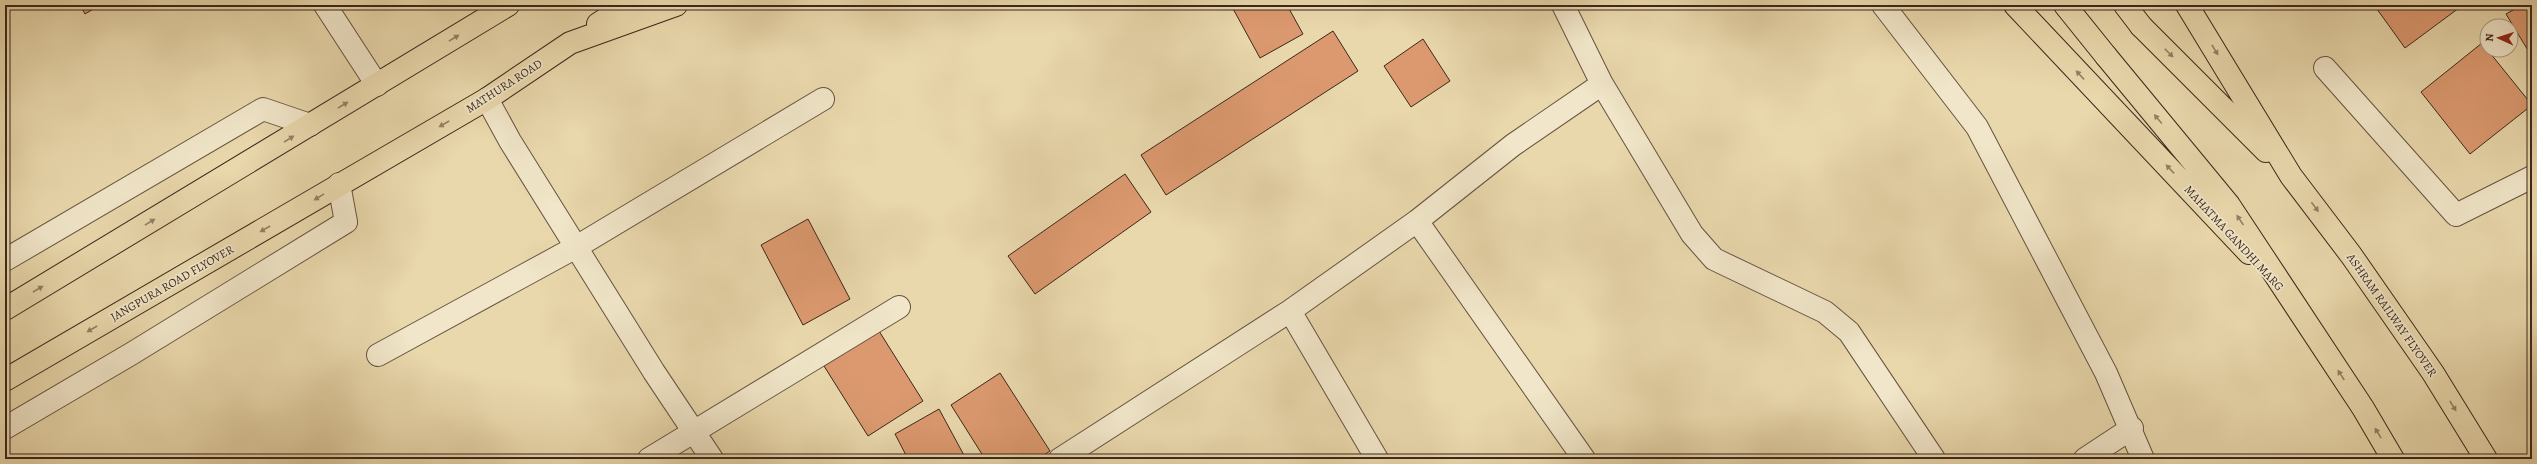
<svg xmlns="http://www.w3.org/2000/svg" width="2537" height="464" font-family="Alegreya,serif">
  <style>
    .building { fill: #dc996f; stroke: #3b271c }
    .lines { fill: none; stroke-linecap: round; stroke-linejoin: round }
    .minor-casing { stroke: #665340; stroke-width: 24 }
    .major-casing { stroke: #3b271c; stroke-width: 24 }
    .highway-casing { stroke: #3b271c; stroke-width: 24 }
    .minor { stroke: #f1e6c9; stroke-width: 22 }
    .major { stroke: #e9d8ac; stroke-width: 22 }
    .highway { stroke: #e9d8ac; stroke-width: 22 }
    .oneway { fill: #928064 }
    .labels { text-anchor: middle; stroke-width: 3.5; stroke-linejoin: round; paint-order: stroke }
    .street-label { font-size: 12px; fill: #3b271c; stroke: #f1e6c9 }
  </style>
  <rect width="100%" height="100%" fill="#e9d8ac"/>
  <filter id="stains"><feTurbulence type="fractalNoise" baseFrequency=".005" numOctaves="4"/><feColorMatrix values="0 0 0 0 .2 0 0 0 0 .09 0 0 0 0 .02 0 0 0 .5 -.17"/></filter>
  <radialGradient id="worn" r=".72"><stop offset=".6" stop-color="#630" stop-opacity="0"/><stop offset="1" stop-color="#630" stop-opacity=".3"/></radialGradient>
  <path class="building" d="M 80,5 L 100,5 L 85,14 Z
    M 1231,5 L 1287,5 L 1303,34 L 1260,58 Z
    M 2374,5 L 2463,5 L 2405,48 Z
    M 2522,5 L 2532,5 L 2532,57 L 2506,14 Z
    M 1333,31 L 1358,71 L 1166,195 L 1141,155 Z
    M 1423,39 L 1450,81 L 1411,107 L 1384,66 Z
    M 2482,43 L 2532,105 L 2470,154 L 2421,92 Z
    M 1125,174 L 1151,212 L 1035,294 L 1008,256 Z
    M 808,219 L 850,299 L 803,325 L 761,245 Z
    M 879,331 L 923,401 L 868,436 L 824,366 Z
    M 1000,373 L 1050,451 L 1038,459 L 985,459 L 951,405 Z
    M 939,409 L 966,459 L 908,459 L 895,434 Z"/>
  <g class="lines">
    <g class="minor-casing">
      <path id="minor" d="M 325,5 L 377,85
        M 1563,5 L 1602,84 L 1692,234 L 1714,259 L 1825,312 L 1849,332 L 1934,459
        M 1883,5 L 1977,127 L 2106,373 L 2143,459
        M 2325,68 L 2456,215 L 2532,177
        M 487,99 L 510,141 L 654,372 L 712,459
        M 1417,221 L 1584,459
        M 5,260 L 263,109 L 310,125
        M 1290,311 L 1377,459
        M 378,355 L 578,246 L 823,99
        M 5,428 L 131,354 L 346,222 L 339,184
        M 649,459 L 899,307
        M 1060,459 L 1290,311 L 1417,221 L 1513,145 L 1602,84
        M 2085,459 L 2132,428"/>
    </g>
    <g class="major-casing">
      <path id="major" d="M 2015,5 L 2249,253
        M 2187,5 L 2291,176 L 2351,255 L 2433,373 L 2486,459
        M 598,24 L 627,5
        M 2141,26 L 2266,151
        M 2106,56 L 2229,205 L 2363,408 L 2393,459
        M 5,309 L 508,5
        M 5,380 L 487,99 L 570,43 L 676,5"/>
    </g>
    <g class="highway-casing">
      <path id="highway" d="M 2065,5 L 2106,56
        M 2125,5 L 2141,26"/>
    </g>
    <use href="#minor" class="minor"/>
    <use href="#major" class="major"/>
    <use href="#highway" class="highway"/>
  </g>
  <defs><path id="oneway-solid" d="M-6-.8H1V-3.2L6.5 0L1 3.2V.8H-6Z"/></defs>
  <g class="oneway">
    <use href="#oneway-solid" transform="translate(454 38) rotate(-31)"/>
    <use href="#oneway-solid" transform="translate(2215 50) rotate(59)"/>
    <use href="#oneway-solid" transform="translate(2169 53) rotate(45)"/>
    <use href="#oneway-solid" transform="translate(2080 75) rotate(-133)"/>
    <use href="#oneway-solid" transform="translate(343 105) rotate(-31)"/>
    <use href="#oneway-solid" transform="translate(2158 119) rotate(-130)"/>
    <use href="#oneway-solid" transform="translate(444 124) rotate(150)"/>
    <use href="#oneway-solid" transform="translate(289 139) rotate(-32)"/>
    <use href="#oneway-solid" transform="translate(2170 169) rotate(-133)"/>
    <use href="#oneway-solid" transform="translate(319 197) rotate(148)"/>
    <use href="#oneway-solid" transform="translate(2315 207) rotate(53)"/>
    <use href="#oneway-solid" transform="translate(2240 220) rotate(-124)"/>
    <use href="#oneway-solid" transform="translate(150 222) rotate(-31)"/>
    <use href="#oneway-solid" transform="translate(265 229) rotate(150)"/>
    <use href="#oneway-solid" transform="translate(38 289) rotate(-31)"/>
    <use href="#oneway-solid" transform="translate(92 329) rotate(150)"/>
    <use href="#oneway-solid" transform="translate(2341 375) rotate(-123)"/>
    <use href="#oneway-solid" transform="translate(2453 406) rotate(58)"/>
    <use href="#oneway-solid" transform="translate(2378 433) rotate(-121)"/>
  </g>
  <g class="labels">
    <g class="street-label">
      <text transform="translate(504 86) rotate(-33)" y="4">MATHURA ROAD</text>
      <text transform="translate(2234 238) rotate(47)" y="4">MAHATMA GANDHI MARG</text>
      <text transform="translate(172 283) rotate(-30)" y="4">JANGPURA ROAD FLYOVER</text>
      <text transform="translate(2392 315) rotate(55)" y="4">ASHRAM RAILWAY FLYOVER</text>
    </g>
  </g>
  <rect width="2537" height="464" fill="none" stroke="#e9d8ac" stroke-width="20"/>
  <rect x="6" y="6" width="2525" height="452" fill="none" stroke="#3b271c" stroke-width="2"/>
  <rect x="10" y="10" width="2517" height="444" fill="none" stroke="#3b271c"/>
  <g transform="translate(2499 38) rotate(273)"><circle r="19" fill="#f1e6c9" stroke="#a89a84"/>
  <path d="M0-3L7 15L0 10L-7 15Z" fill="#8f2418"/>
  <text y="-6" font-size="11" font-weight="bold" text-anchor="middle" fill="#3b271c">N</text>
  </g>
  <rect width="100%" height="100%" filter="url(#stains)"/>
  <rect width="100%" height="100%" fill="url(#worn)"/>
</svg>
